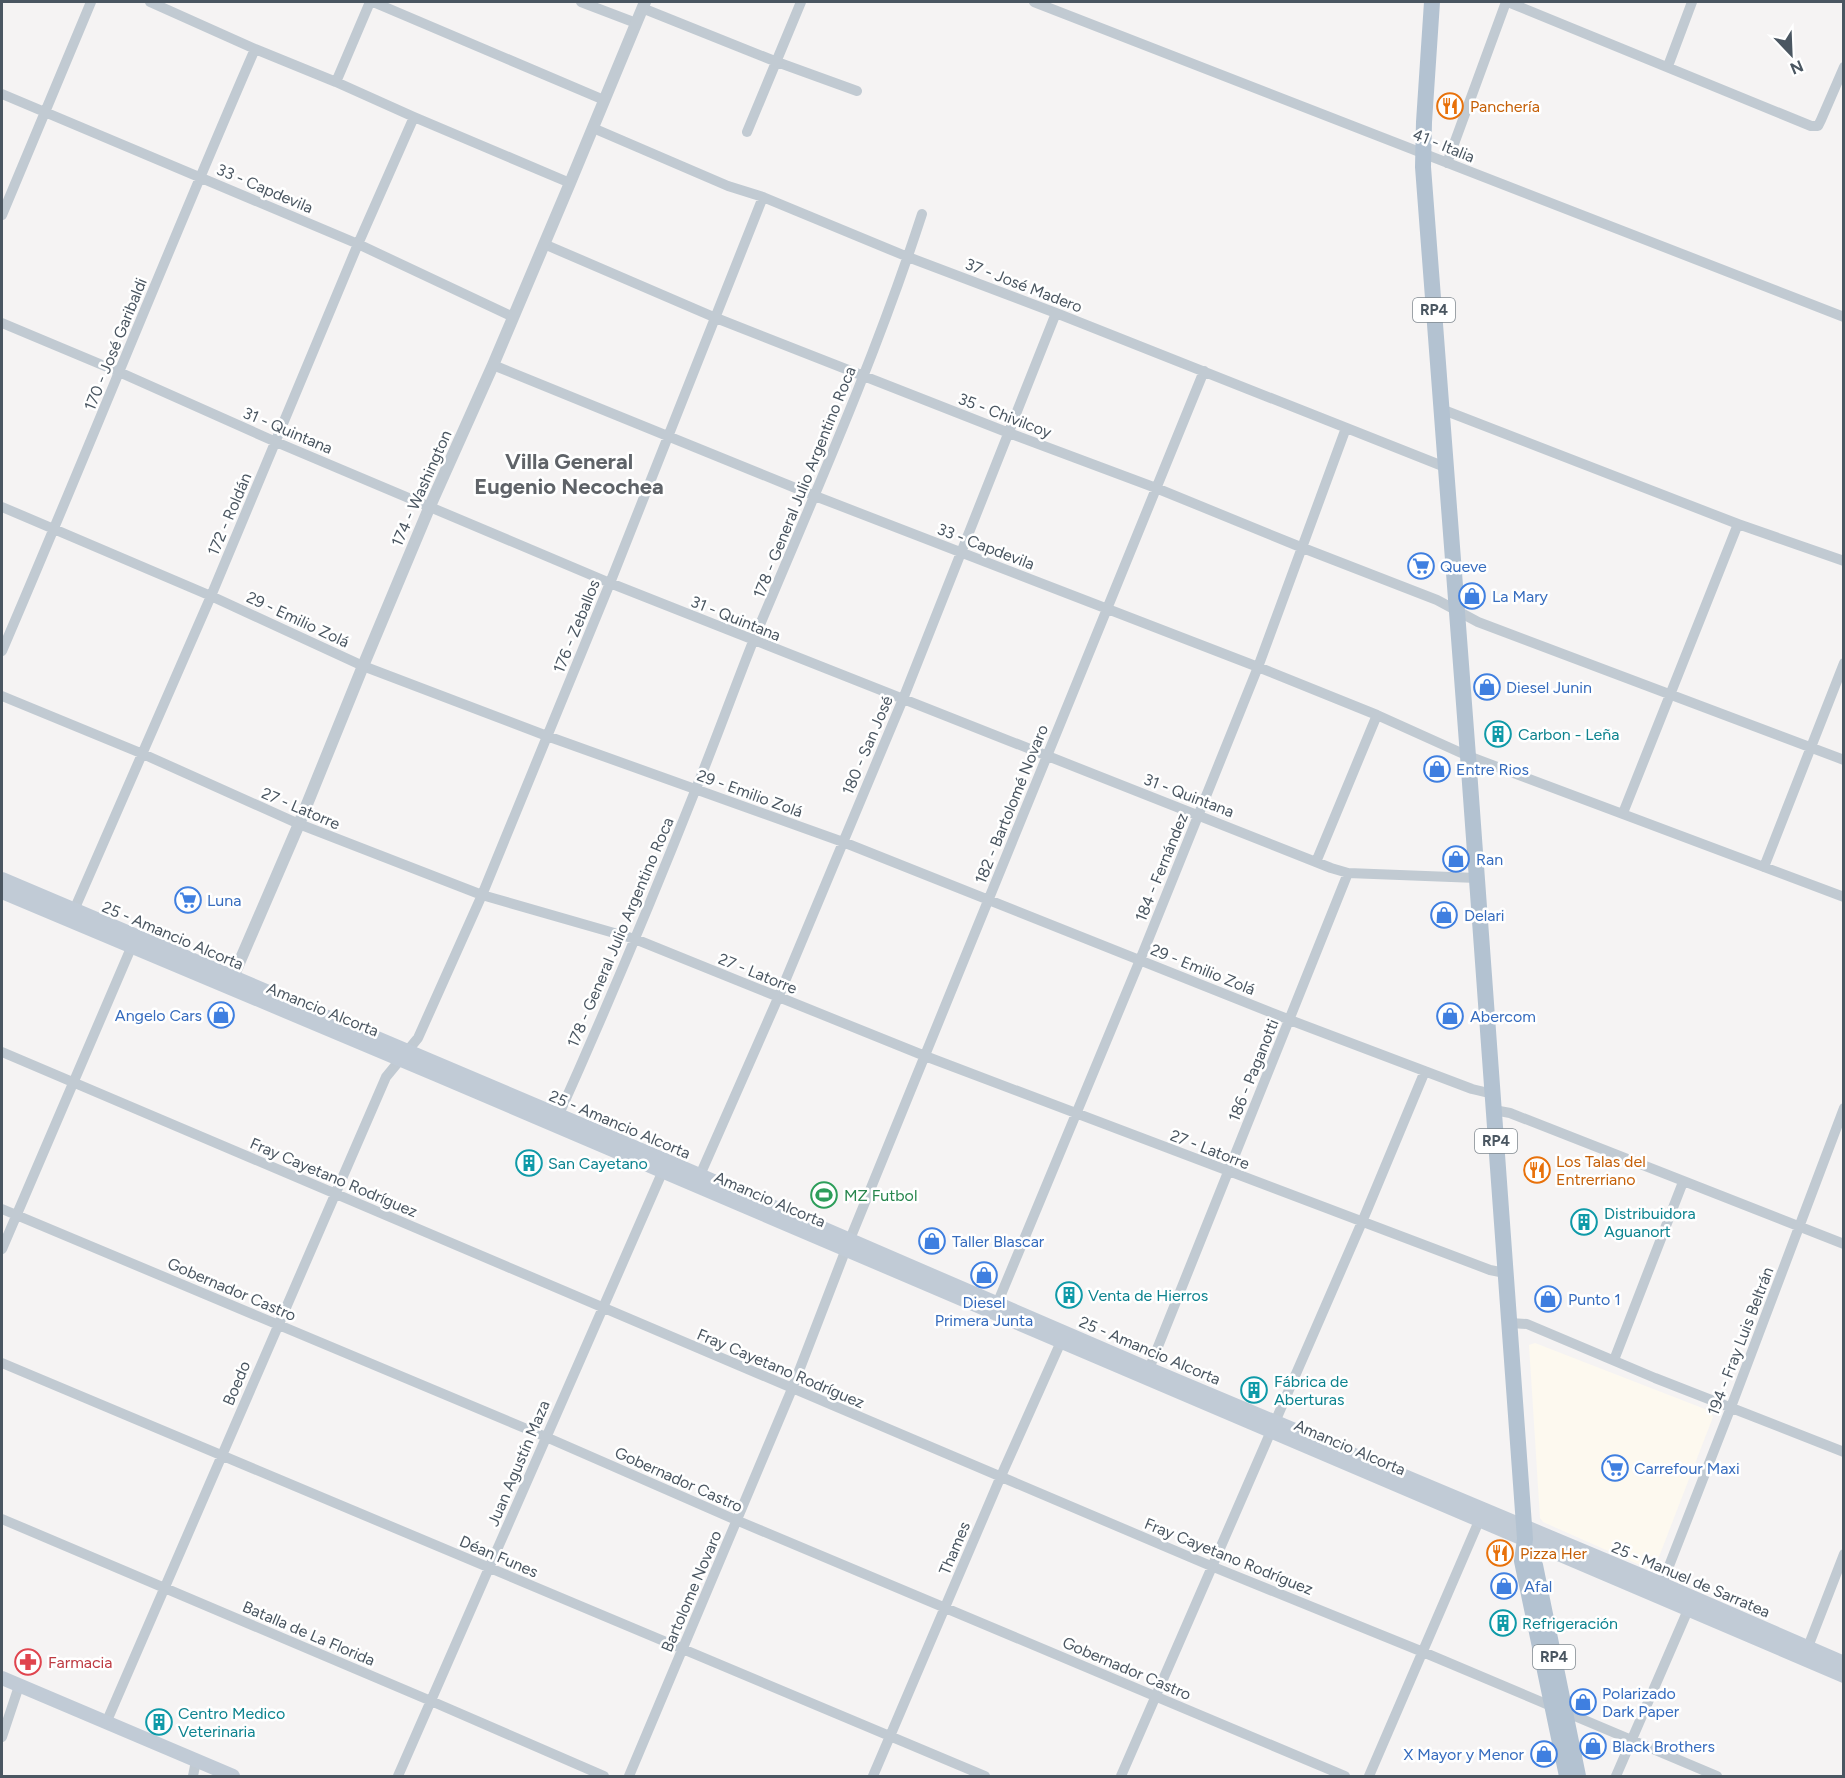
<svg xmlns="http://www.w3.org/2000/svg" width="1845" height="1778" font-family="Figtree,sans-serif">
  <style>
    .commercial { fill: #fdf9ef }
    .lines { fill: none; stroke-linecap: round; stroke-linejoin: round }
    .minor { stroke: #c1cad2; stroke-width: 10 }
    .tertiary { stroke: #c1cad2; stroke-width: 12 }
    .secondary { stroke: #c1cbd6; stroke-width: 14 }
    .primary { stroke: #b3c2d1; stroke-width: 16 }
    .labels { text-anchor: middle; stroke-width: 5; stroke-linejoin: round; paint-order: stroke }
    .shield { fill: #fff; stroke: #808990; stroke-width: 1.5 }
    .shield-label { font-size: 15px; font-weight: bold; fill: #4a5661 }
    .food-label { font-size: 16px; fill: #c56008; stroke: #fff; text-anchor: start }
    .street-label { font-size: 16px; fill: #4a5661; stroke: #fff }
    .shop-label { font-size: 16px; fill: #366cbe; stroke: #fff; text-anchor: start }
    .culture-label { font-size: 16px; fill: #0d838f; stroke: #fff; text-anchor: start }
    .leisure-label { font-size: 16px; fill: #27864d; stroke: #fff; text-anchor: start }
    .health-label { font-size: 16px; fill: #be3a42; stroke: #fff; text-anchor: start }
    .district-label { font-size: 22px; font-weight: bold; fill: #5f6368; stroke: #fff }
  </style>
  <rect width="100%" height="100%" fill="#f5f3f3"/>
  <path class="commercial" d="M 1535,1343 L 1710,1411 L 1713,1417 L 1655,1567 L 1649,1569 L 1543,1522 L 1540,1518 L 1529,1345 Z"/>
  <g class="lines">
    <path class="minor" d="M 150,2 L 255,49 L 336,82 L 414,117 L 570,183
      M 373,2 L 604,100
      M 581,2 L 636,23
      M 1034,2 L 1844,317
      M 1508,2 L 1811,126 L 1818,126 L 1821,120 L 1844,67
      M 642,8 L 777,62 L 857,91
      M 1668,66 L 1692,2
      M 336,82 L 370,2
      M 2,94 L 358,244 L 513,317
      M 593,128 L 728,186 L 763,197 L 908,257 L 1056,313 L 1445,467
      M 747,132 L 801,2
      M 1447,163 L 1506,2
      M 2,215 L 91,2
      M 544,244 L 716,318 L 1009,433 L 1156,488 L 1303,548 L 1437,600 L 1478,622 L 1844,760
      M 2,323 L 119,372 L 276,442 L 610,583 L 1331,868 L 1348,873 L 1477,878
      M 493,365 L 815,496 L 1258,667 L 1377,715 L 1468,756 L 1844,897
      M 1441,409 L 1738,524 L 1844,561
      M 2,507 L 211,596 L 363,666 L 547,736 L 843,842 L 1290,1020 L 1472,1089 L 1493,1094
      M 2,651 C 88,451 168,249 255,49
      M 2,696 L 143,754 L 299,824 L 482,895 L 635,939 L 925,1056 L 1490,1270 L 1505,1273
      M 1623,813 L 1738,524
      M 1316,862 L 1377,715
      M 1764,867 L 1844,663
      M 71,917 L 211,596 L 358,244 L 414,117
      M 2,1052 L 1211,1566 L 1423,1652 L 1717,1776
      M 1494,1110 L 1510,1113 L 1844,1244
      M 556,1121 C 605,1012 651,902 695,791 C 716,740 734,689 754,639 C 813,498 875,359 922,214
      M 697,1182 L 778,998 L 903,699 L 1056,313
      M 2,1209 L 546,1437 L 736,1520 L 1345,1776
      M 2,1249 L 134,941
      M 995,1309 L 1140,960 L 1258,667 L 1346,428
      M 1510,1323 L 1527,1324 L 1655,1378 L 1844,1452
      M 1614,1360 L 1683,1182
      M 2,1363 L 985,1776
      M 1147,1374 L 1348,873
      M 2,1519 L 431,1701 L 604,1776
      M 1662,1584 L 1731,1407 L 1844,1108
      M 1806,1652 L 1844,1554
      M 106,1723 L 386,1077 L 418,1038 L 482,895 L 610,583 L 763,197
      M 2,1737 L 19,1686
      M 193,1776 L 196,1761
      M 398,1776 L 665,1166
      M 629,1776 L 792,1389 L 846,1249 L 1204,371
      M 873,1776 L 1001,1476 L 1064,1335
      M 1121,1776 L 1362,1222 L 1425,1071
      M 1369,1776 L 1479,1521
      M 1616,1776 L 1691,1603"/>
    <path class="tertiary" d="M 230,984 L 299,824 L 363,666 L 430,506 L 493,365 L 570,183 L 645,2"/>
    <path class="secondary" d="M 2,879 L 667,1161 L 1149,1369 L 1662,1584 L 1844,1663
      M 2,892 L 437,1075 L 1844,1676
      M 2,1678 L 233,1776"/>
    <path class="primary" d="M 1432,2 L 1424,122 L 1423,167 L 1468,756 L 1525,1539 L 1522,1561 L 1567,1776
      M 1535,1565 L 1578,1776"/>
  </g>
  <defs>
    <g id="restaurant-ring" transform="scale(1.35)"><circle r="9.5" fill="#fff" stroke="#e8710a" stroke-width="1.5"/><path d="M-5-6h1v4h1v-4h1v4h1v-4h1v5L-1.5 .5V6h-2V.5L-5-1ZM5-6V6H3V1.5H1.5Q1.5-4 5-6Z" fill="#e8710a"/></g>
    <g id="supermarket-ring" transform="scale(1.35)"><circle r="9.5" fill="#fff" stroke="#3f7fe0" stroke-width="1.5"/><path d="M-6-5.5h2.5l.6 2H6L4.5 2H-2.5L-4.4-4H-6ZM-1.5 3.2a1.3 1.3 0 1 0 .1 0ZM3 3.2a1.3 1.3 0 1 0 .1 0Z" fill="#3f7fe0"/></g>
    <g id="shop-ring" transform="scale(1.35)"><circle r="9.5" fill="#fff" stroke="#3f7fe0" stroke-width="1.5"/><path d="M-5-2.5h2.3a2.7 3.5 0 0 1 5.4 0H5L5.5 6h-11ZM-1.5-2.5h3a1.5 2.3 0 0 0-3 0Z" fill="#3f7fe0"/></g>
    <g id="building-ring" transform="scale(1.35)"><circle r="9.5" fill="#fff" stroke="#0f9aa8" stroke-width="1.5"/><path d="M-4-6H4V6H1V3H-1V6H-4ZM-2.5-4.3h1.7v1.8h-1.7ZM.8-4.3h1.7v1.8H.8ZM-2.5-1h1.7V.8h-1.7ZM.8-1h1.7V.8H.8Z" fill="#0f9aa8"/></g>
    <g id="stadium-ring" transform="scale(1.35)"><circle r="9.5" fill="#fff" stroke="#2e9e5b" stroke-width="1.5"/><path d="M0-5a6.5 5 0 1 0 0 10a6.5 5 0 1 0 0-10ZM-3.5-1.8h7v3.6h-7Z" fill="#2e9e5b"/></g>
    <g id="pharmacy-ring" transform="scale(1.35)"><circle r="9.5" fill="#fff" stroke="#e0444e" stroke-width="1.5"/><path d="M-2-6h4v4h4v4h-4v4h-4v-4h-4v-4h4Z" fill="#e0444e"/></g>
  </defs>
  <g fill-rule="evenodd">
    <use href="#restaurant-ring" x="1450" y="106"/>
    <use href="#supermarket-ring" x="1421" y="566"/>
    <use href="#shop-ring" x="1472" y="596"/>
    <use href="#shop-ring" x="1487" y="687"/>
    <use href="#building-ring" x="1498" y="734"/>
    <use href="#shop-ring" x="1437" y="769"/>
    <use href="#shop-ring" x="1456" y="859"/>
    <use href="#supermarket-ring" x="188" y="900"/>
    <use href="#shop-ring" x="1444" y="915"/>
    <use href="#shop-ring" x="221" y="1015"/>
    <use href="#shop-ring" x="1450" y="1016"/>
    <use href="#building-ring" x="529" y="1163"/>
    <use href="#restaurant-ring" x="1537" y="1170"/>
    <use href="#stadium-ring" x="824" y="1195"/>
    <use href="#building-ring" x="1584" y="1222"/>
    <use href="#shop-ring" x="932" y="1241"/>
    <use href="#shop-ring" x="984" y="1275"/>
    <use href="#building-ring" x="1069" y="1295"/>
    <use href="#shop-ring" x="1548" y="1299"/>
    <use href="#building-ring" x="1254" y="1390"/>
    <use href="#supermarket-ring" x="1615" y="1468"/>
    <use href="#restaurant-ring" x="1500" y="1553"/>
    <use href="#shop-ring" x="1504" y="1586"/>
    <use href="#building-ring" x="1503" y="1623"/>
    <use href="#pharmacy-ring" x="28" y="1662"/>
    <use href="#shop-ring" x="1583" y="1702"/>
    <use href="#building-ring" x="159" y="1722"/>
    <use href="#shop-ring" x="1593" y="1746"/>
    <use href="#shop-ring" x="1544" y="1754"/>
  </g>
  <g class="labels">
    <g class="shield">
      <rect x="1413" y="298" width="42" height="24" rx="4.5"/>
      <rect x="1475" y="1129" width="42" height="24" rx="4.5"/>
      <rect x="1533" y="1645" width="42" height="24" rx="4.5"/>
    </g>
    <g class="shield-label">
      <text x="1434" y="315">RP4</text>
      <text x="1496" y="1146">RP4</text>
      <text x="1554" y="1662">RP4</text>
    </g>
    <g class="food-label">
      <text x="1470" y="112">Panchería</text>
      <text x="1556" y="1167">Los Talas del<tspan x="1556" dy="18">Entrerriano</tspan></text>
      <text x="1520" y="1559">Pizza Her</text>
    </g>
    <g class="street-label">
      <text transform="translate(1444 145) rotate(22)" y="6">41 - Italia</text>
      <text transform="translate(265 188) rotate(23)" y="6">33 - Capdevila</text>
      <text transform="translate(1024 285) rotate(21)" y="6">37 - José Madero</text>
      <text transform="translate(115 344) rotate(-68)" y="6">170 - José Garibaldi</text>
      <text transform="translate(1005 415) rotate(21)" y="6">35 - Chivilcoy</text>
      <text transform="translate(288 430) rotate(23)" y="6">31 - Quintana</text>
      <text transform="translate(804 482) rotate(-68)" y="6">178 - General Julio Argentino Roca</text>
      <text transform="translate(421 488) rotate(-66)" y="6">174 - Washington</text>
      <text transform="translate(229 514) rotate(-67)" y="6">172 - Roldán</text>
      <text transform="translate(986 546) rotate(21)" y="6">33 - Capdevila</text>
      <text transform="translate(736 618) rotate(22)" y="6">31 - Quintana</text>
      <text transform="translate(298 619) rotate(25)" y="6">29 - Emilio Zolá</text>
      <text transform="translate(576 626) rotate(-68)" y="6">176 - Zeballos</text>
      <text transform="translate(867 745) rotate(-67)" y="6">180 - San José</text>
      <text transform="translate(750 793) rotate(20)" y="6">29 - Emilio Zolá</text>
      <text transform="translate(1189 795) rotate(21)" y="6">31 - Quintana</text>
      <text transform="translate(1011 804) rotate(-68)" y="6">182 - Bartolomé Novaro</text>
      <text transform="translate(301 808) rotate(23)" y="6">27 - Latorre</text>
      <text transform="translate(1161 867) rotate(-68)" y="6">184 - Fernández</text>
      <text transform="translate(620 932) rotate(-67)" y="6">178 - General Julio Argentino Roca</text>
      <text transform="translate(173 935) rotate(23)" y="6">25 - Amancio Alcorta</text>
      <text transform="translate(1203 969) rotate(22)" y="6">29 - Emilio Zolá</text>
      <text transform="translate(758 973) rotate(22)" y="6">27 - Latorre</text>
      <text transform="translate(323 1009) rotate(22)" y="6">Amancio Alcorta</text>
      <text transform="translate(1253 1070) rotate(-68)" y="6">186 - Paganotti</text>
      <text transform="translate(620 1124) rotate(23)" y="6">25 - Amancio Alcorta</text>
      <text transform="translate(1210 1149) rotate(21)" y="6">27 - Latorre</text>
      <text transform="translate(334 1177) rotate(23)" y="6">Fray Cayetano Rodríguez</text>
      <text transform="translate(770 1199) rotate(23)" y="6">Amancio Alcorta</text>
      <text transform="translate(232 1289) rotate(23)" y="6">Gobernador Castro</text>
      <text transform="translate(1740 1341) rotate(-69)" y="6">194 - Fray Luis Beltrán</text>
      <text transform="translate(1150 1350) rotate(23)" y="6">25 - Amancio Alcorta</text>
      <text transform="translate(781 1368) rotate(23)" y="6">Fray Cayetano Rodríguez</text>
      <text transform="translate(236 1383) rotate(-67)" y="6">Boedo</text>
      <text transform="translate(1350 1447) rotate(23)" y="6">Amancio Alcorta</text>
      <text transform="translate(518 1463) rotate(-67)" y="6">Juan Agustín Maza</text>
      <text transform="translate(679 1479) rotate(24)" y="6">Gobernador Castro</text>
      <text transform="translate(954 1548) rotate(-67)" y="6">Thames</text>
      <text transform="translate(499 1556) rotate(23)" y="6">Déan Funes</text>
      <text transform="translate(1229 1556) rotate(22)" y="6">Fray Cayetano Rodríguez</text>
      <text transform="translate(1691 1579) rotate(23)" y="6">25 - Manuel de Sarratea</text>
      <text transform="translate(691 1591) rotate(-67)" y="6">Bartolome Novaro</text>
      <text transform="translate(309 1633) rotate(23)" y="6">Batalla de La Florida</text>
      <text transform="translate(1127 1668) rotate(23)" y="6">Gobernador Castro</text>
    </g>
    <g class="shop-label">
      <text x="1440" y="572">Queve</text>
      <text x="1492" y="602">La Mary</text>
      <text x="1506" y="693">Diesel Junin</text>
      <text x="1456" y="775">Entre Rios</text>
      <text x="1476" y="865">Ran</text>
      <text x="207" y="906">Luna</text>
      <text x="1464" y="921">Delari</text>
      <text x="202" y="1021" text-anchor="end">Angelo Cars</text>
      <text x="1470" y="1022">Abercom</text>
      <text x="952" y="1247">Taller Blascar</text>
      <text x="1568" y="1305">Punto 1</text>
      <text x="984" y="1308" text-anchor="middle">Diesel<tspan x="984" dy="18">Primera Junta</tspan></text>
      <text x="1634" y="1474">Carrefour Maxi</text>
      <text x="1524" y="1592">Afal</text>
      <text x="1602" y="1699">Polarizado<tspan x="1602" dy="18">Dark Paper</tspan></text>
      <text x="1612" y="1752">Black Brothers</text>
      <text x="1524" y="1760" text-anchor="end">X Mayor y Menor</text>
    </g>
    <g class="culture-label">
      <text x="1518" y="740">Carbon - Leña</text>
      <text x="548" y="1169">San Cayetano</text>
      <text x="1604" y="1219">Distribuidora<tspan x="1604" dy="18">Aguanort</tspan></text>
      <text x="1088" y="1301">Venta de Hierros</text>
      <text x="1274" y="1387">Fábrica de<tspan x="1274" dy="18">Aberturas</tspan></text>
      <text x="1522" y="1629">Refrigeración</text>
      <text x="178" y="1719">Centro Medico<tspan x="178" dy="18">Veterinaria</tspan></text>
    </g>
    <g class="leisure-label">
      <text x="844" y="1201">MZ Futbol</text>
    </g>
    <g class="health-label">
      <text x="48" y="1668">Farmacia</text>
    </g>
    <g class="district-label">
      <text x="569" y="469">Villa General<tspan x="569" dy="25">Eugenio Necochea</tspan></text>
    </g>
  </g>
  <rect width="1845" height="1778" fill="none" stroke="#4a5661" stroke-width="6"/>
  <g transform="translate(1791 54) rotate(157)" stroke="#ffffff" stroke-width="4.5" paint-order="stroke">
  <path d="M0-4.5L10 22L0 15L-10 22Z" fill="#4a5661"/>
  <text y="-9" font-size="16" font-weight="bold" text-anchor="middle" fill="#4a5661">N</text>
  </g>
</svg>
